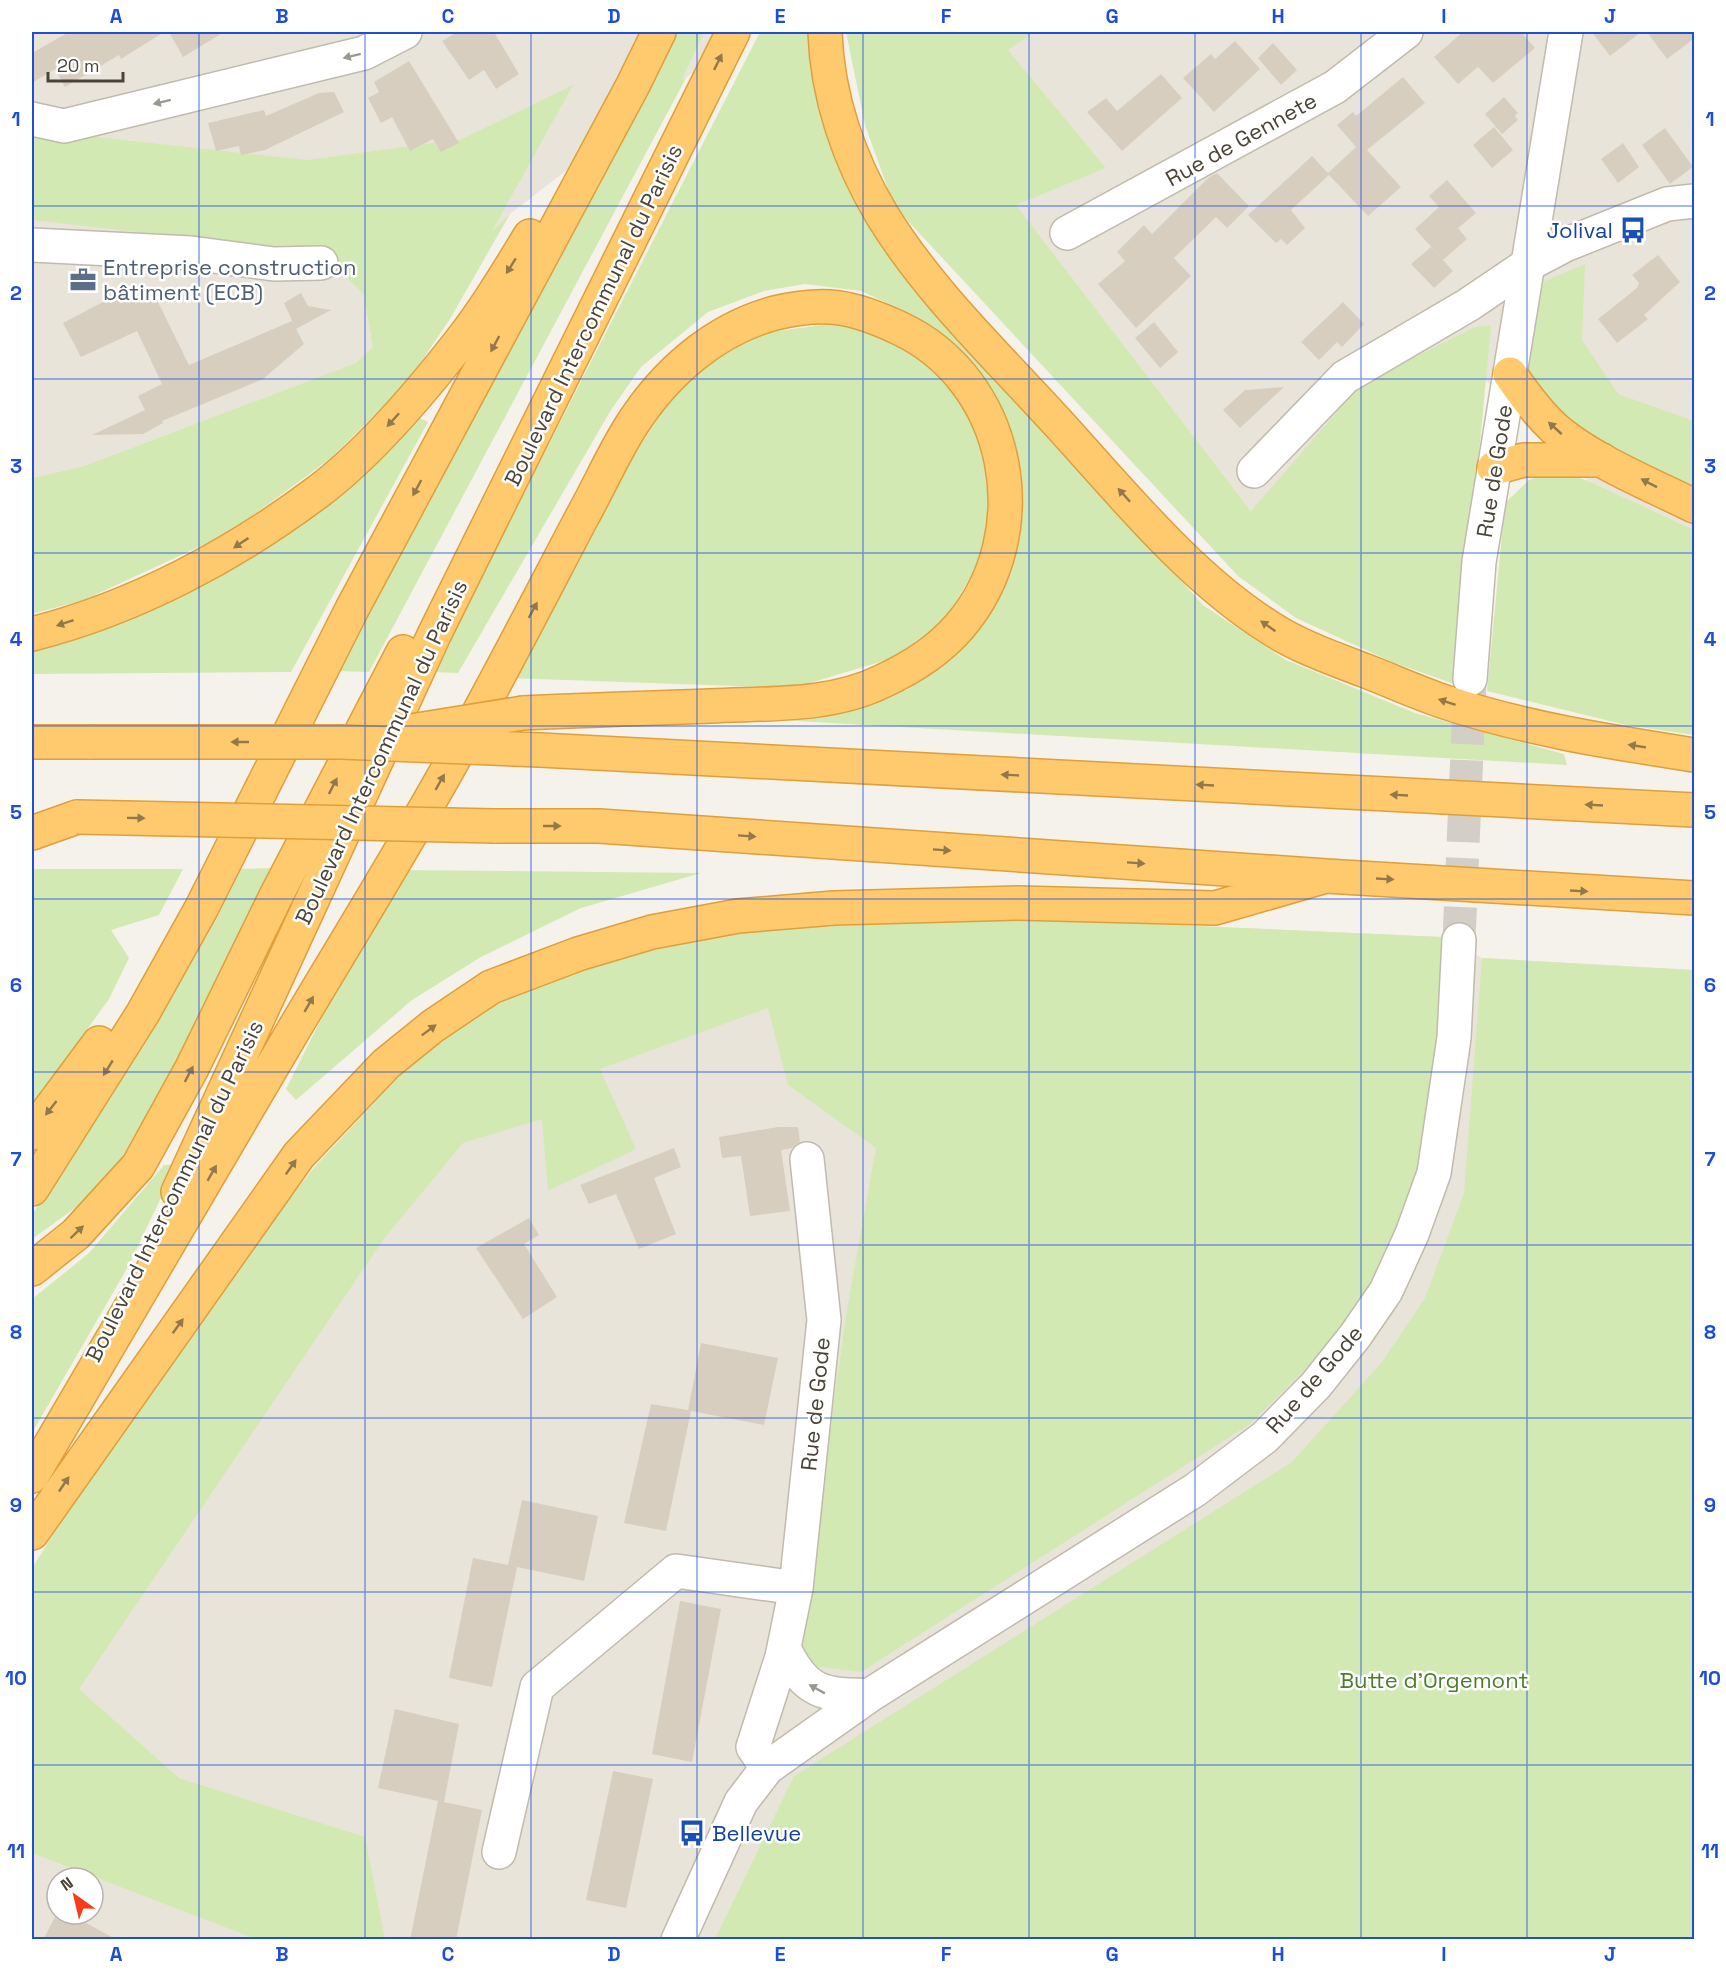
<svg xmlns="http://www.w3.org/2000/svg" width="1726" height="1971" font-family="'Space Grotesk',sans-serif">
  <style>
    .residential { fill: #e9e4d9; fill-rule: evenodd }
    .green { fill: #d3e9b4 }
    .building { fill: #d7cec0 }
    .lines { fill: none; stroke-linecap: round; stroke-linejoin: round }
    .minor-tunnel { stroke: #d3cfc7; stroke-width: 33; stroke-dasharray: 33 16; stroke-linecap: butt }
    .minor-casing { stroke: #c1baad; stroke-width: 36 }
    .highway-casing { stroke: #df9f3c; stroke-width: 36 }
    .minor { stroke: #fff; stroke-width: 33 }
    .highway { stroke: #feca6d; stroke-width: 33 }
    .highway-bridge-casing { stroke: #df9f3c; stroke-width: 36; stroke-linecap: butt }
    .highway-bridge { stroke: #feca6d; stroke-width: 33 }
    .oneway { fill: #9b9892 }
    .oneway2 { fill: #92794d }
    .grid { fill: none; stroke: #1d4ed8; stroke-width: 1.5; stroke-opacity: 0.55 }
    .labels { text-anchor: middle; stroke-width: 5; stroke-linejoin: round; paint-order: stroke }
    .street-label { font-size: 22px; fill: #4a4338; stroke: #fff }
    .transit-label { font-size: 22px; fill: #164399; stroke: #fff; text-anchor: end }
    .service-label { font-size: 22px; fill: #4e5e75; stroke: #fff; text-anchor: start }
    .park-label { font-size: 22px; fill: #4c7e2a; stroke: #fff }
    .neatline { fill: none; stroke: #1d4ed8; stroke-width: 2 }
    .grid-label { font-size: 20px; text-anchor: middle; font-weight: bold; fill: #1d4ed8 }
  </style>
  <rect width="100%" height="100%" fill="#f5f2eb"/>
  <path class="residential" d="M 32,32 L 745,32 L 510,214 L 357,363 L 84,466 L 32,478 Z
    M 992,32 L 1694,32 L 1694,530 L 1589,481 L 1461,356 L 1251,511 L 1015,204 L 1106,168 Z
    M 1020,918 L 1442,937 L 1482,958 L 1694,970 L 1694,1939 L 32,1939 L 32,1568 L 312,1170 L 399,1076 L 443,1040 L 501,1001 ZM 57,1878 L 93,1878 L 93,1914 L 57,1914 Z"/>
  <path class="green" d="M 673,32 L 704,32 L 682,80 L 686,78 L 369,672 L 337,671 Z
    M 760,32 L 811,32 L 840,153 L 1045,428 L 1203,605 L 1286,660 L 1415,713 L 1564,754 L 1567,765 L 778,720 L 779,712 L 824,714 L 907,690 L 971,639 L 1011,574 L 1023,513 L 1018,455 L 999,408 L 973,365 L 950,340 L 913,315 L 861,291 L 805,284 L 764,291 L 708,312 L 641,367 L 611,410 L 458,673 L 432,672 Z
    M 846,32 L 1034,32 L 1008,50 L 1106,168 L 1016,205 L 1251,511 L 1362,383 L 1477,326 L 1491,326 L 1457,685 L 1392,662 L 1296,618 L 1238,576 L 894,206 L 865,125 Z
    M 573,85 L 492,231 L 510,214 L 450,319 L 406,384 L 331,458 L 229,533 L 84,600 L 32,614 L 32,478 L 84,466 L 356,363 L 373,347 L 364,295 L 322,253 L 32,220 L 32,128 L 60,133 L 307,160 L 462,139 Z
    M 1585,264 L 1582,340 L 1618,394 L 1694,421 L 1694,488 L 1568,425 L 1526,374 L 1540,283 Z
    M 839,323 L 898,340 L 941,369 L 977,426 L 989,493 L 983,555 L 946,619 L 893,658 L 793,688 L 506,678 L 627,466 L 666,406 L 707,360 L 759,333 Z
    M 418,417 L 428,422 L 291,672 L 32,674 L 32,647 L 130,612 Z
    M 1554,470 L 1589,481 L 1694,530 L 1694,735 L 1626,725 L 1487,691 L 1505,503 L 1529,480 Z
    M 274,868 L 165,1083 L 122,1157 L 85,1201 L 32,1239 L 32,1215 L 236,869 Z
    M 32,869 L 183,869 L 159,915 L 111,930 L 129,958 L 109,999 L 32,1106 Z
    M 396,870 L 701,873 L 581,908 L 481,957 L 412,1000 L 296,1100 L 286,1089 Z
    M 1020,918 L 1442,937 L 1433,1117 L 1405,1224 L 1346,1329 L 1250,1424 L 861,1672 L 813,1666 L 800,1647 L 846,1315 L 876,1148 L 788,1085 L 768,1008 L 600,1069 L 636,1149 L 548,1191 L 542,1119 L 463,1143 L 383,1240 L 79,1689 L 179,1778 L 365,1837 L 385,1939 L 256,1939 L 32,1853 L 32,1568 L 82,1489 L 251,1248 L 312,1170 L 399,1076 L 443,1040 L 501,1001 L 583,968 L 658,944 L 742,930 Z
    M 1482,958 L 1694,970 L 1694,1939 L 715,1939 L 794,1776 L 1292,1462 L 1382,1362 L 1425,1298 L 1464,1193 Z
    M 177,1164 L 129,1265 L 32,1433 L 32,1299 L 89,1253 L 164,1165 Z"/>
  <path class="building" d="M 69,32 L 164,32 L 121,59 L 119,55 L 65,87 L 55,69 L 32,83 L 32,53 Z
    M 169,32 L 224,32 L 183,57 Z
    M 457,32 L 494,32 L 519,74 L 496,89 L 484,70 L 469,80 L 442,41 Z
    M 1463,32 L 1521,32 L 1535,48 L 1493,83 L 1478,67 L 1458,84 L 1434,57 Z
    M 1592,32 L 1641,32 L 1610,56 Z
    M 1647,32 L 1695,32 L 1695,38 L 1667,59 Z
    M 1235,41 L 1260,69 L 1214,112 L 1183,78 L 1211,54 L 1215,59 Z
    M 1273,43 L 1297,70 L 1281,85 L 1258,58 Z
    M 409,61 L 459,143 L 441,152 L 433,139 L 410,151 L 392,117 L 381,123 L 368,98 L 379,92 L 374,82 Z
    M 1161,74 L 1182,98 L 1122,151 L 1087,112 L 1106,98 L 1117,111 Z
    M 1403,77 L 1425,103 L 1367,150 L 1401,187 L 1368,216 L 1329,175 L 1291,210 L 1305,228 L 1287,245 L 1281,239 L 1276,243 L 1248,215 L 1312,156 L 1328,173 L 1356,147 L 1337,125 L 1353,112 L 1356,116 Z
    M 334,92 L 344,112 L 265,150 L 241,155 L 239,146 L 216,151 L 208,123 L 264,110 L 266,116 L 319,93 Z
    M 1504,97 L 1518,113 L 1515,116 L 1518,120 L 1502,134 L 1485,114 Z
    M 1494,127 L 1513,150 L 1492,168 L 1473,145 Z
    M 1665,128 L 1693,167 L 1670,184 L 1642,145 Z
    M 1623,143 L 1639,167 L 1618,183 L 1601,159 Z
    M 1217,173 L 1249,206 L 1227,228 L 1216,217 L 1174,258 L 1191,276 L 1136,328 L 1098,284 L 1125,261 L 1117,252 L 1144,225 L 1152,234 L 1208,178 Z
    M 1447,180 L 1476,213 L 1458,228 L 1467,239 L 1443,260 L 1415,229 L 1439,207 L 1429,196 Z
    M 1431,247 L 1453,271 L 1434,288 L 1411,264 Z
    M 1658,255 L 1680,282 L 1644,315 L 1648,319 L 1617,343 L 1598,319 L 1637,288 L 1639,283 L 1632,275 Z
    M 301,293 L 308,306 L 331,310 L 296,329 L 284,303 Z
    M 118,294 L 122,301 L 157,300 L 189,365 L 292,321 L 304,344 L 263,379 L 162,421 L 163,423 L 143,434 L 92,435 L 145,410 L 138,396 L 162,384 L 137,331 L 81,357 L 63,323 Z
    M 1343,302 L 1364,324 L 1342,347 L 1337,342 L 1319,360 L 1301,342 Z
    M 1154,322 L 1178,352 L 1160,368 L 1135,338 Z
    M 1284,387 L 1240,428 L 1223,410 L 1245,390 Z
    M 778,1127 L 798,1127 L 800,1142 L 792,1148 L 781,1150 L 790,1211 L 750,1216 L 741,1156 L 722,1158 L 719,1137 Z
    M 674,1148 L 681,1167 L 654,1178 L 676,1234 L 639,1249 L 616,1194 L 589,1204 L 580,1185 Z
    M 529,1218 L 539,1235 L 524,1244 L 557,1297 L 523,1319 L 476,1248 Z
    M 701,1343 L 778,1358 L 764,1425 L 691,1411 L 666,1531 L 624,1523 L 651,1404 L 688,1410 Z
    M 522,1500 L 598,1516 L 584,1581 L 517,1567 L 492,1687 L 449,1678 L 473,1558 L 508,1565 Z
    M 680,1601 L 721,1609 L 692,1762 L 652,1754 Z
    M 395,1709 L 459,1724 L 444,1802 L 482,1810 L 456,1940 L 410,1940 L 438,1801 L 378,1788 Z
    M 613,1771 L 653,1779 L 626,1908 L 586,1900 Z
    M 57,1913 L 70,1914 L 117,1940 L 43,1940 Z"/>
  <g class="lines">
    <path class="minor-tunnel" d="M 1459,940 L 1470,681"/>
    <g class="minor-casing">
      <path id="minor" d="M 32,119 L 64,126 L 364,53 L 405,32
        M 1067,233 L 1335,87 L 1406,32
        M 32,245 L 191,253 L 274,264 L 321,263
        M 1254,471 L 1345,377 L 1468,305 L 1527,265 L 1565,245 L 1667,204 L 1694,201
        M 1470,679 L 1479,562 L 1566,32
        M 784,1648 C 805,1693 824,1696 870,1695
        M 767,1768 L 753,1747 L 782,1657 L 796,1588 L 824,1320 L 807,1159
        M 499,1852 L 537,1687 L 676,1571 L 796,1588
        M 678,1940 L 741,1802 L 767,1768 L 870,1695 L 1195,1490 L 1265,1437 L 1316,1385 L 1355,1336 L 1386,1291 L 1412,1234 L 1434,1173 L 1454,1038 L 1459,940"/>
    </g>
    <g class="highway-casing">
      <path id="highway" d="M 825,32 C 827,96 849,160 882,215 C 929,292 998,357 1058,423 C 1122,493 1191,579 1272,629 C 1300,647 1335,659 1366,671 C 1392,681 1418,693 1445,702 C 1526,729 1611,742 1694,755
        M 1510,374 C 1523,393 1537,412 1553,427 C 1588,459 1652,485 1694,506
        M 1494,468 L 1524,460 L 1602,460
        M 32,634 C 135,608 234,555 319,491 C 369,453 421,392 460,342 C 486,309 508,272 530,236
        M 32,742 L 92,742
        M 540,750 L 1694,810
        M 494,826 L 599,826 L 1326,876 L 1694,898
        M 32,833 L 77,817
        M 32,1133 L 99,1043
        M 32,1189 L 143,1013 L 201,909 L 352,609 L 633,85 L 659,32
        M 178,1192 L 434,635 L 733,32
        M 32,1269 L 76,1234 L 138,1166 L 192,1068 L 277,894 L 403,652
        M 32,1476 C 120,1328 206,1179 293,1031 C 347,940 403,850 454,758 C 498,679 539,599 581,519 C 598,489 612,456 631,426 C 664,374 714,329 775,313 C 825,301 852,306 899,328 C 1011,380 1040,533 959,627 C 939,650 911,668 883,681 C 831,707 768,703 710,706 C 648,708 585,710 523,713
        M 32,1533 L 299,1155 L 386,1064 L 433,1026 L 491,987 L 578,954 L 652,932 L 738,916 L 834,908 L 1018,903 L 1215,908 L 1326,876"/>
    </g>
    <use href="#minor" class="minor"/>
    <use href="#highway" class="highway"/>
    <g class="highway-bridge-casing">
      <path id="highway-bridge" d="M 411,731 L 523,713
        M 92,742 L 341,742 L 540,750
        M 77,817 L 494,826"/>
    </g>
    <use href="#highway-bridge" class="highway-bridge"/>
  </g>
  <defs><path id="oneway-solid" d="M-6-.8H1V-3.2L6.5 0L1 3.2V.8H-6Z" transform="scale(1.5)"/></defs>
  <g class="oneway">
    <use href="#oneway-solid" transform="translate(352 56) rotate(166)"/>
    <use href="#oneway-solid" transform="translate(162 102) rotate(166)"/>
    <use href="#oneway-solid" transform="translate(817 1689) rotate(-151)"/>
  </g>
  <g class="oneway2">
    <use href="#oneway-solid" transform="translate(718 62) rotate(-64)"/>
    <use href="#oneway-solid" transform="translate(511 266) rotate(122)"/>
    <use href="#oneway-solid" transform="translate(495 344) rotate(118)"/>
    <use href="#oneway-solid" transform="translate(393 420) rotate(132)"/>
    <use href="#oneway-solid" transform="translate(1555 428) rotate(-138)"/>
    <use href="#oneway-solid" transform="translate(1649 483) rotate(-153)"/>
    <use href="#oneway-solid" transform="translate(417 488) rotate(118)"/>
    <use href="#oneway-solid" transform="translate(1124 495) rotate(-132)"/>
    <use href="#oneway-solid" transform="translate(241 543) rotate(146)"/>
    <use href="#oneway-solid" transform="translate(533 610) rotate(-62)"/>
    <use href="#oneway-solid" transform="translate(65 623) rotate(162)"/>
    <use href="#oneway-solid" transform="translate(1268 626) rotate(-145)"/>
    <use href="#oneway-solid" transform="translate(1447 702) rotate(-162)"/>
    <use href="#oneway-solid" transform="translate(240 742) rotate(-180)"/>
    <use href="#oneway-solid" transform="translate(1637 746) rotate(-171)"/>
    <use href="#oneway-solid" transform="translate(1010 775) rotate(-177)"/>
    <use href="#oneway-solid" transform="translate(440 782) rotate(-60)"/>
    <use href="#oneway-solid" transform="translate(1205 785) rotate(-177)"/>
    <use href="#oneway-solid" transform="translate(333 786) rotate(-63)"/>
    <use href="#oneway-solid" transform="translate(1399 795) rotate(-177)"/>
    <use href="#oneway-solid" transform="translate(1594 805) rotate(-177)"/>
    <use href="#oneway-solid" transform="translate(136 818) rotate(1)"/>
    <use href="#oneway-solid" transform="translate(552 826)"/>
    <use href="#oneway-solid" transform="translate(747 836) rotate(4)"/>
    <use href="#oneway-solid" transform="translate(942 850) rotate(4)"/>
    <use href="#oneway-solid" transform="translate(1136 863) rotate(4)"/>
    <use href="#oneway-solid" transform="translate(1385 879) rotate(3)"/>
    <use href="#oneway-solid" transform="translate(1579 891) rotate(3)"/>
    <use href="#oneway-solid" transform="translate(309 1004) rotate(-60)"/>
    <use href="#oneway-solid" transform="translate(429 1030) rotate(-37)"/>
    <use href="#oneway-solid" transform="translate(108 1068) rotate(122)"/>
    <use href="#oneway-solid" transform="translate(189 1074) rotate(-62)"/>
    <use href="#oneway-solid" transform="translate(51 1108) rotate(128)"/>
    <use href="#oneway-solid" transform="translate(291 1167) rotate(-55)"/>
    <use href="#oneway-solid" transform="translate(212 1173) rotate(-60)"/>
    <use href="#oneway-solid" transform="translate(77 1232) rotate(-44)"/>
    <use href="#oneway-solid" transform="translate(178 1326) rotate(-54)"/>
    <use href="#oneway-solid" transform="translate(64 1484) rotate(-56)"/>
  </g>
  <path class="grid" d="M 199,32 L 199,1940M 365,32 L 365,1940M 531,32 L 531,1940M 697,32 L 697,1940M 863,32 L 863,1940M 1029,32 L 1029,1940M 1195,32 L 1195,1940M 1361,32 L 1361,1940M 1527,32 L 1527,1940M 32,206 L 1694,206M 32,379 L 1694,379M 32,553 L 1694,553M 32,726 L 1694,726M 32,899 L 1694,899M 32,1072 L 1694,1072M 32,1245 L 1694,1245M 32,1418 L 1694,1418M 32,1592 L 1694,1592M 32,1765 L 1694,1765"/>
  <defs>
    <g id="bus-bare" transform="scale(2.07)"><path d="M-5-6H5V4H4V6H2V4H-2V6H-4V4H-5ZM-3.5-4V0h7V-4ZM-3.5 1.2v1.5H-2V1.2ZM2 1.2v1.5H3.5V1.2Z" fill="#1a4fb4" stroke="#fff" stroke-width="2.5" paint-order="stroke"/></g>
    <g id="office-bare" transform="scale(2.07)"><path d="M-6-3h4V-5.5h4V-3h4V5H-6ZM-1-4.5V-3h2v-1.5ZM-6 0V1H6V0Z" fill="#5c6f8a" stroke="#fff" stroke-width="2.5" paint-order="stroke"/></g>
  </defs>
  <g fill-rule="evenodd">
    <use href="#bus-bare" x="1633" y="230"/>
    <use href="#office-bare" x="83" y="280"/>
    <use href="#bus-bare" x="692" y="1833"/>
  </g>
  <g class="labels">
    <g class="street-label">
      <text transform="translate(1241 139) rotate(-29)" y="8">Rue de Gennete</text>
      <text transform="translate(593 315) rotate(-64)" y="8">Boulevard Intercommunal du Parisis</text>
      <text transform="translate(1494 471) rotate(-81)" y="8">Rue de Gode</text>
      <text transform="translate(381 752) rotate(-65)" y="8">Boulevard Intercommunal du Parisis</text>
      <text transform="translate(174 1191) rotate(-64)" y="8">Boulevard Intercommunal du Parisis</text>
      <text transform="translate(1314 1379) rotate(-49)" y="8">Rue de Gode</text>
      <text transform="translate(815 1404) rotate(-84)" y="8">Rue de Gode</text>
    </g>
    <g class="transit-label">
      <text x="1613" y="238">Jolival</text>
      <text x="712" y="1841" text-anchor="start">Bellevue</text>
    </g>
    <g class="service-label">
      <text x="103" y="275">Entreprise construction<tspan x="103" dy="25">bâtiment (ECB)</tspan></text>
    </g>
    <g class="park-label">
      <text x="1434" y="1688">Butte d'Orgemont</text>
    </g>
  </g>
  <rect width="1726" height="1971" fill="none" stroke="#ffffff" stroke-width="66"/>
  <g transform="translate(75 1896) rotate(326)"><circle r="28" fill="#ffffff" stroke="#b7b4af" stroke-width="1.5"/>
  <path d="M0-4.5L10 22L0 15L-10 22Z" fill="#fb391d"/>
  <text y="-9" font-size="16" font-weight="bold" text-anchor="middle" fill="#4a4338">N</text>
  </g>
  <path d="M48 72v9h75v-9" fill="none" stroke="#4a4338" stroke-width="3"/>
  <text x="57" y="72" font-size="18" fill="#4a4338" stroke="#ffffff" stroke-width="4.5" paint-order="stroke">20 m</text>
  <rect x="33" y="33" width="1660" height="1905" class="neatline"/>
  <g class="grid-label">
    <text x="116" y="23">A</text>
    <text x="282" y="23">B</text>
    <text x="448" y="23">C</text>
    <text x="614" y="23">D</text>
    <text x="780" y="23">E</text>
    <text x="946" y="23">F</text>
    <text x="1112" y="23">G</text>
    <text x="1278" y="23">H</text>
    <text x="1444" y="23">I</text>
    <text x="1610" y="23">J</text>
    <text x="16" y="126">1</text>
    <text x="1710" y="126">1</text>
    <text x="16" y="300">2</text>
    <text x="1710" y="300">2</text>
    <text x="16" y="473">3</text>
    <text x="1710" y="473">3</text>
    <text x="16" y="646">4</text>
    <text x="1710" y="646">4</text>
    <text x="16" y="819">5</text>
    <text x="1710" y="819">5</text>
    <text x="16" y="992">6</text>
    <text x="1710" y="992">6</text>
    <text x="16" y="1166">7</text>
    <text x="1710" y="1166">7</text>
    <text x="16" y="1339">8</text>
    <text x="1710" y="1339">8</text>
    <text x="16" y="1512">9</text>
    <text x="1710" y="1512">9</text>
    <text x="16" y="1685">10</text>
    <text x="1710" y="1685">10</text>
    <text x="16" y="1858">11</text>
    <text x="1710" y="1858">11</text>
    <text x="116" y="1961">A</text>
    <text x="282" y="1961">B</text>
    <text x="448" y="1961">C</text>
    <text x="614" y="1961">D</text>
    <text x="780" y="1961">E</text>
    <text x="946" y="1961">F</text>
    <text x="1112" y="1961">G</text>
    <text x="1278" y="1961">H</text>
    <text x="1444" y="1961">I</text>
    <text x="1610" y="1961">J</text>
  </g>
</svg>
